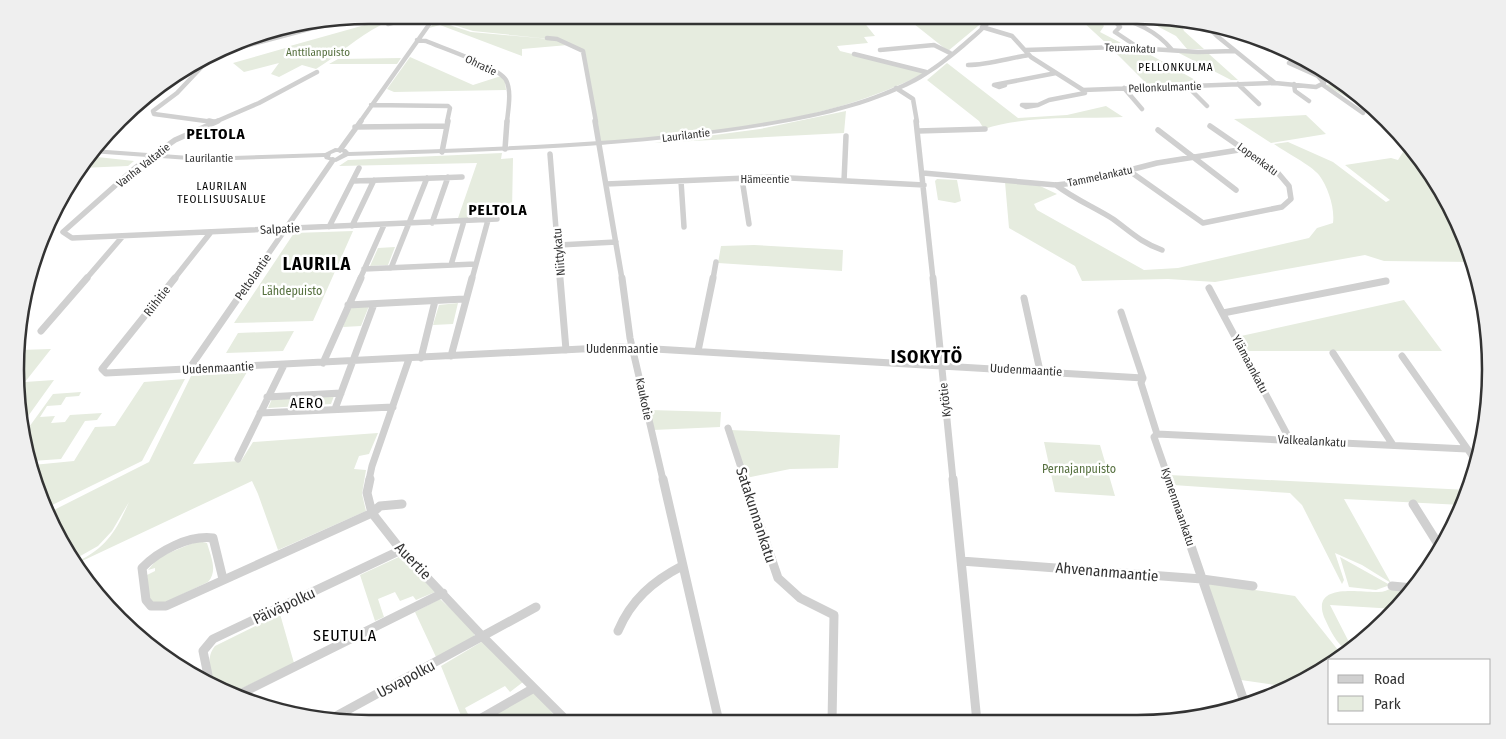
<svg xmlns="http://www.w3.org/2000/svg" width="1506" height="739" font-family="'Fira Sans Condensed',sans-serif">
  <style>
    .green { fill: #e6ecdf }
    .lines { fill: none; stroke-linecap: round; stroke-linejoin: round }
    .minor-far3 { stroke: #d0d0d0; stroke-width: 4.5 }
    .minor-far2 { stroke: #d0d0d0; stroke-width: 5.5 }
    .minor-far1 { stroke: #d0d0d0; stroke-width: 7 }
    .minor { stroke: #d0d0d0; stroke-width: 9 }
    .tertiary { fill: #d0d0d0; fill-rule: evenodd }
    .labels { text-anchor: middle; stroke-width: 5; stroke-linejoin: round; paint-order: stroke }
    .far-street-label { font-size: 11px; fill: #333; stroke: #fff }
    .far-park-label { font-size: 11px; fill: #56703f; stroke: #fff }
    .far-neighbourhood-label { font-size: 11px; letter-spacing: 1px; fill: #000; stroke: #fff }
    .street-label { font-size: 12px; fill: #333; stroke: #fff }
    .park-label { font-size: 12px; fill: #56703f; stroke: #fff }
    .neighbourhood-label { font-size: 14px; letter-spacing: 1px; fill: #000; stroke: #fff }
    .far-district-label { font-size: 15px; font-weight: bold; letter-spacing: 1px; fill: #000; stroke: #fff }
    .near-street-label { font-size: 15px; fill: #333; stroke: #fff }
    .near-neighbourhood-label { font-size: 16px; letter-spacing: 1px; fill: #000; stroke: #fff }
    .district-label { font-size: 18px; font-weight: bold; letter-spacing: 1px; fill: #000; stroke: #fff }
    .rim { fill: none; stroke: #333; stroke-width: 2.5 }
  </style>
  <rect width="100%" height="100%" fill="#fff"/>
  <path class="green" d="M 446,15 L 990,16 L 948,51 L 904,16 L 863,21 L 875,36 L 864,37 L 868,43 L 837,46 L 840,51 L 926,72 C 826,125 710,131 599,145 L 583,51 L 568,45 L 522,49 L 522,56 L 440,25 L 429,28 L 437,21 L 471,32 L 550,39 L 473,31 L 438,20 Z
    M 1138,16 L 1159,16 L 1183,20 L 1181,24 L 1184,31 L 1204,49 L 1187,49 L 1176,36 Z
    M 1097,17 L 1104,26 L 1100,32 L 1121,43 L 1107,44 L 1082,21 Z
    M 372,23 L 381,25 C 357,37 339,55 316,69 L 302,65 L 279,77 L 271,74 L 279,63 L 244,72 L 233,63 L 289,47 L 301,56 L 303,55 L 290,46 Z
    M 1111,48 L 1140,49 L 1197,81 L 1147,84 Z
    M 1177,52 L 1209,54 L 1238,80 L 1231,80 Z
    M 410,57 L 473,85 L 501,76 L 505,81 L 506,90 L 394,92 L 387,89 Z
    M 401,58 L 397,64 L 329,64 L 338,59 Z
    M 947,63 L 1018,118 L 1067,115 L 1106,106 L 1123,117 C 1077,119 1028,115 984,129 L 979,121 L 927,80 Z
    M 1343,82 L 1373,107 L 1364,107 L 1325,85 Z
    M 846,111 L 844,133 L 654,143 L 760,129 Z
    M 1306,115 L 1326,134 L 1271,143 L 1234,119 Z
    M 1390,123 C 1422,153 1464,220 1474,262 L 1384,261 L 1365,255 L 1215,282 L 1168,279 L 1082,281 L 1075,266 L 1009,228 L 1005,182 L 1040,186 L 1057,194 L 1034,204 L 1037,210 L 1144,270 L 1178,268 L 1309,238 L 1317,228 L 1333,223 C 1335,208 1328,187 1319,175 C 1311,165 1285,152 1274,144 L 1288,142 L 1333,162 L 1386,202 L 1390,200 L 1345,165 L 1391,158 L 1398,160 L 1403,152 L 1398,141 L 1384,124 Z
    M 502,153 L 501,159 L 513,158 L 512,211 L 470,212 L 468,218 L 458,218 L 477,163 L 339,166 L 348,160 Z
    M 88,156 L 134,161 L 128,166 L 80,168 Z
    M 937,179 L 957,180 L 961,201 L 955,203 L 938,200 L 935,181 Z
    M 353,231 L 313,321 L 234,323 L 294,233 Z
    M 754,245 L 843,250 L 842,271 L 718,263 L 721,246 Z
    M 395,247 L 388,265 L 370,266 L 378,248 Z
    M 1404,300 L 1442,351 L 1243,351 L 1235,335 L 1241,336 Z
    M 458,303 L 453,324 L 433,325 L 439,305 Z
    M 369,306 L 361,326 L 343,327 L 350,307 Z
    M 294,331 L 283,351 L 226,353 L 238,333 Z
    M 51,349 L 25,382 L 54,380 L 21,426 L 18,415 L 20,350 Z
    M 247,372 L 193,464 L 241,461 L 253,442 L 378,433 L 369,454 L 359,456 L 354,469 L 366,470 L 362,494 L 366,511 L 278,550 L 258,494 L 252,481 L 82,561 L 83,570 L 77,562 C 107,547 116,531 129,502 L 112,531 L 98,546 L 75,559 L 52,527 L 48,513 L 149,462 L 191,376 Z
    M 185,379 L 142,461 L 46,508 L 33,465 L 74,461 L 95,427 L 115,426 L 144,382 Z
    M 81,392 L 79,396 L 66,397 L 61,405 L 47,406 L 40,417 L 55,416 L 51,423 L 65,422 L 70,415 L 102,413 L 97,420 L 85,421 L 61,459 L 32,461 L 24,434 L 53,394 Z
    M 334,396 L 331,404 L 268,408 L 272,399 Z
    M 649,410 L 721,412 L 720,427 L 653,430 Z
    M 730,430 L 840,435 L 838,468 L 790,469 L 746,478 Z
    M 1044,442 L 1100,445 L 1115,496 L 1055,492 Z
    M 1169,475 L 1468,490 L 1462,505 L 1344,499 L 1391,583 L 1362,565 L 1335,553 L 1344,580 L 1342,584 L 1302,505 L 1290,493 L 1173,485 Z
    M 198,541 L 207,543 C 211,557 218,571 208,582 L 164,603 L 155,604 L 149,598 L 147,575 L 155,571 L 155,568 L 148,570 L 159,557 Z
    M 401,556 L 435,592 L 416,600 L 413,596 L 400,601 L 395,592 L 378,599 L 384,617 L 375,621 L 360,575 Z
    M 1340,557 L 1390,585 L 1376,590 L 1349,587 Z
    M 1207,583 L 1295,596 L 1338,650 L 1344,655 L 1338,660 L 1330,660 L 1330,666 L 1290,687 L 1241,680 Z
    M 1393,587 L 1412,590 L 1396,609 L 1330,605 L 1352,648 L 1348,652 C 1336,643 1330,630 1324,617 C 1311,582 1361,593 1378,592 C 1384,592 1388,590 1393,587 Z
    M 440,599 L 475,631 L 474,638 L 436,657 L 415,612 Z
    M 280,614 L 294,663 L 230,694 L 219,690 L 222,688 L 221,685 L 213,688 C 211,673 205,658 215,646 Z
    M 483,641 L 523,682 L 510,692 L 505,686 L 465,708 L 468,714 L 462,718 L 441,666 Z
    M 534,691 L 558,720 L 553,723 L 479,723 Z"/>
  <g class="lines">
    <path class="minor-far3" d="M 403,15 L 433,19
      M 388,24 L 412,18
      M 1211,24 L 1210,29 L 1217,36 L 1275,83
      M 982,27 L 1012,36 L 1031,57 L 1083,90 L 1275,83 L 1316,87 L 1324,83 L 1318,76 L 1289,63
      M 547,38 L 557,39 L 583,51 L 596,122
      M 417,40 L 426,41 C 442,48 499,67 506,80 C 512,91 508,110 507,122
      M 1139,48 L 1115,32 L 1120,27 L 1111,17 C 1134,20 1158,32 1172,50
      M 880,50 L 934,45 L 950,53
      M 1025,50 L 1119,47 L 1198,52 L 1235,51
      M 219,53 L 350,18
      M 854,54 L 926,72
      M 210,58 L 177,93 L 153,111 L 154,114 L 213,122
      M 968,65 C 988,65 1009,58 1029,55
      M 1238,84 L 1259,104
      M 1294,84 L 1295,91 L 1309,101
      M 1005,85 L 999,87 L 994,85 L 1056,73
      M 1323,85 L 1363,113
      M 1187,86 L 1207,106
      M 896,88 L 913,99 L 917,122
      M 1124,88 L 1142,109
      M 371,105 L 448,106 L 450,108 L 447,122
      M 1022,105 L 1038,105 L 1026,107 Z
      M 1038,105 L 1049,100 L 1085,93 L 1083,90
      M 215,122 L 259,103 L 317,72
      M 360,122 L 433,19"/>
    <path class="minor-far2" d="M 209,121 L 213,122
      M 218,121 L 175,140 L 135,168 L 63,232 L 72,238 L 497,219
      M 595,121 L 622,279
      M 916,121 L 933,279
      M 355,127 L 445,126
      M 1158,130 L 1236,190
      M 918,131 L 985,129
      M 505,149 L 507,121
      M 340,150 L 361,121
      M 442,152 L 448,121
      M 550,154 L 560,279
      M 1128,170 L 1203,223 L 1282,207 L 1291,199 L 1289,186 L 1278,173 L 1210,126
      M 923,173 L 1056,185 L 1083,182 L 1157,163 L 1245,149
      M 742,179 L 749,224
      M 354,181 L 462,177
      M 681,181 L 684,227
      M 844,181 L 846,136
      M 606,184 L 771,177 L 924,185
      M 1056,185 C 1074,199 1094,207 1113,219 C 1131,232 1140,242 1162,250
      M 432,223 L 448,177
      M 352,226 L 374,180
      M 329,227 L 359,168
      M 559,245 L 616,242
      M 451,265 L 464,221
      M 391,268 L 427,178
      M 364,269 L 475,264
      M 86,279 L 123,236
      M 174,279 L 211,232
      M 251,279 L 333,160
      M 360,279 L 384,225
      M 472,279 L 488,220
      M 713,279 L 716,262"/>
    <path class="minor-far1" d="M 175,278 L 102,369 L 106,373 L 621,347 L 1143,378
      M 560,278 L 566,350
      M 622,278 L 630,338 L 663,480
      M 933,278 L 953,480
      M 1209,288 L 1290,440
      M 1024,298 L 1040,371
      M 348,305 L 464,299
      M 1121,312 L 1143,378 L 1141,383 L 1157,434 L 1154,437 L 1169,480
      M 1223,313 L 1386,281
      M 41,331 L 87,278
      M 698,351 L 713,278
      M 1333,353 L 1393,445
      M 451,356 L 472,278
      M 1402,356 L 1478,464
      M 421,358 L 435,301
      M 323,363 L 361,278
      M 189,369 L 252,278
      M 267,397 L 341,393
      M 335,409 L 374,304
      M 260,413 L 393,407
      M 728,428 L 745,480
      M 1157,434 L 1467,449
      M 238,459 L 284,365
      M 369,480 L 372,466 L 409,359"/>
    <path class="minor" d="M 370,479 L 367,493 L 372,513 L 401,550 L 483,637 L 569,723
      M 663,479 L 719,722
      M 744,479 L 778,578 L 800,598 L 834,615 L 832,722
      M 953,479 L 977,722
      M 1168,479 L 1245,704
      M 1413,504 L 1440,547
      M 961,561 L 1202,579 L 1253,586
      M 223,579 L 213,538 C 189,535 158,551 142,568 L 146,600 L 151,606 L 166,606 L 372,513 L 380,506 L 402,504
      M 1392,586 L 1413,588
      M 618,631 C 631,600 653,581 682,566
      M 210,685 L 203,651 L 213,639 L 401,550
      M 236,696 L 443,593
      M 329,720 L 536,607
      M 473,723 L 534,688"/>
    <path class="tertiary" d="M 436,15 L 441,15 L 435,20 L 431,20 L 431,18 Z
      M 994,16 L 998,16 C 977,38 942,68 916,82 C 858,112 790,123 726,132 C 601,149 475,152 348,156 L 336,162 L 325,159 L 324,157 L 203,161 L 91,153 L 93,149 L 203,157 L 325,153 L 335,148 L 346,149 L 349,152 C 473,148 598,145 721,129 C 785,120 852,109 910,80 C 941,65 967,38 994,16 ZM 336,152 L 342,152 L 343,153 L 335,158 L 330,157 L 331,154 Z"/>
  </g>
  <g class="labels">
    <g class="far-street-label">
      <text transform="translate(1130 48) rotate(2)" y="4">Teuvankatu</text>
      <text transform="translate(481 65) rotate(25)" y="4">Ohratie</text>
      <text transform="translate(1165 87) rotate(-2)" y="4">Pellonkulmantie</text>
      <text transform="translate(686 135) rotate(-7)" y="4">Laurilantie</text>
      <text x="209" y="162">Laurilantie</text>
      <text transform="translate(1258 159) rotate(36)" y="4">Lopenkatu</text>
      <text transform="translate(143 165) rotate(-38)" y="4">Vanha Valtatie</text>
      <text transform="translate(1100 176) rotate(-12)" y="4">Tammelankatu</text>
      <text x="765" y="183">Hämeentie</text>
    </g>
    <g class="far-park-label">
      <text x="318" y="56">Anttilanpuisto</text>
    </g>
    <g class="far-neighbourhood-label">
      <text x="1176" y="71">PELLONKULMA</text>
      <text x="222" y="190">LAURILAN<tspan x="222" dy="13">TEOLLISUUSALUE</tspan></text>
    </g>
    <g class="street-label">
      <text transform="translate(280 229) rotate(-3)" y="4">Salpatie</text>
      <text transform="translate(559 252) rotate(-95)" y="4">Niittykatu</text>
      <text transform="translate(253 277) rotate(-55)" y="4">Peltolantie</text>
      <text transform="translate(157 301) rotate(-52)" y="4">Riihitie</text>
      <text x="622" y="353">Uudenmaantie</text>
      <text transform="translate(1250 364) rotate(62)" y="4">Ylämaankatu</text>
      <text transform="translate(218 368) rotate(-3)" y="4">Uudenmaantie</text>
      <text transform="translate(1026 370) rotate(3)" y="4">Uudenmaantie</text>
      <text transform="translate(644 399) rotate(78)" y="4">Kaukotie</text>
      <text transform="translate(945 400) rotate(-96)" y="4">Kytötie</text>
      <text transform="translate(1312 441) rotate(3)" y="4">Valkealankatu</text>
      <text transform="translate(1178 507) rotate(71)" y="4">Kymenmaankatu</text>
    </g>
    <g class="park-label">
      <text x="292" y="295">Lähdepuisto</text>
      <text x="1079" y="473">Pernajanpuisto</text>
    </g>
    <g class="neighbourhood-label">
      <text x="307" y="408">AERO</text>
    </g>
    <g class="far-district-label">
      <text x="216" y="139">PELTOLA</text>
      <text x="498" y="215">PELTOLA</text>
    </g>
    <g class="near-street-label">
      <text transform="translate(756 515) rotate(72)" y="5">Satakunnankatu</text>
      <text transform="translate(413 561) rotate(46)" y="5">Auertie</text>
      <text transform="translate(1107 572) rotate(5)" y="5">Ahvenanmaantie</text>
      <text transform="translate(284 606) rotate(-25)" y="5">Päiväpolku</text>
      <text transform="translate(406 679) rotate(-28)" y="5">Usvapolku</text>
    </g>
    <g class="near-neighbourhood-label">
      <text x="345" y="641">SEUTULA</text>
    </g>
    <g class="district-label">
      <text x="317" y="270">LAURILA</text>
      <text x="927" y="363">ISOKYTÖ</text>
    </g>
  </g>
  <path d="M0 0H1506V739H0ZM369 24H1137A345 345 0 0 1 1482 369V370A345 345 0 0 1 1137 715H369A345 345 0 0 1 24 370V369A345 345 0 0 1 369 24Z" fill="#efefef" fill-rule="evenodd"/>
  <path class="rim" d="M369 24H1137A345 345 0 0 1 1482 369V370A345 345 0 0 1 1137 715H369A345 345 0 0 1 24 370V369A345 345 0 0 1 369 24Z"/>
  <rect x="1328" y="659" width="162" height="65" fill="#ffffff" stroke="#adadad"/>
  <rect x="1338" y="675" width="25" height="8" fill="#d0d0d0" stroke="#adadad"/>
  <text x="1374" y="684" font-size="15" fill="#333333">Road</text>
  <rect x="1338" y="696" width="25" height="15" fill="#e6ecdf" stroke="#adadad"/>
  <text x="1374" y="709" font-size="15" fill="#333333">Park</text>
</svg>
